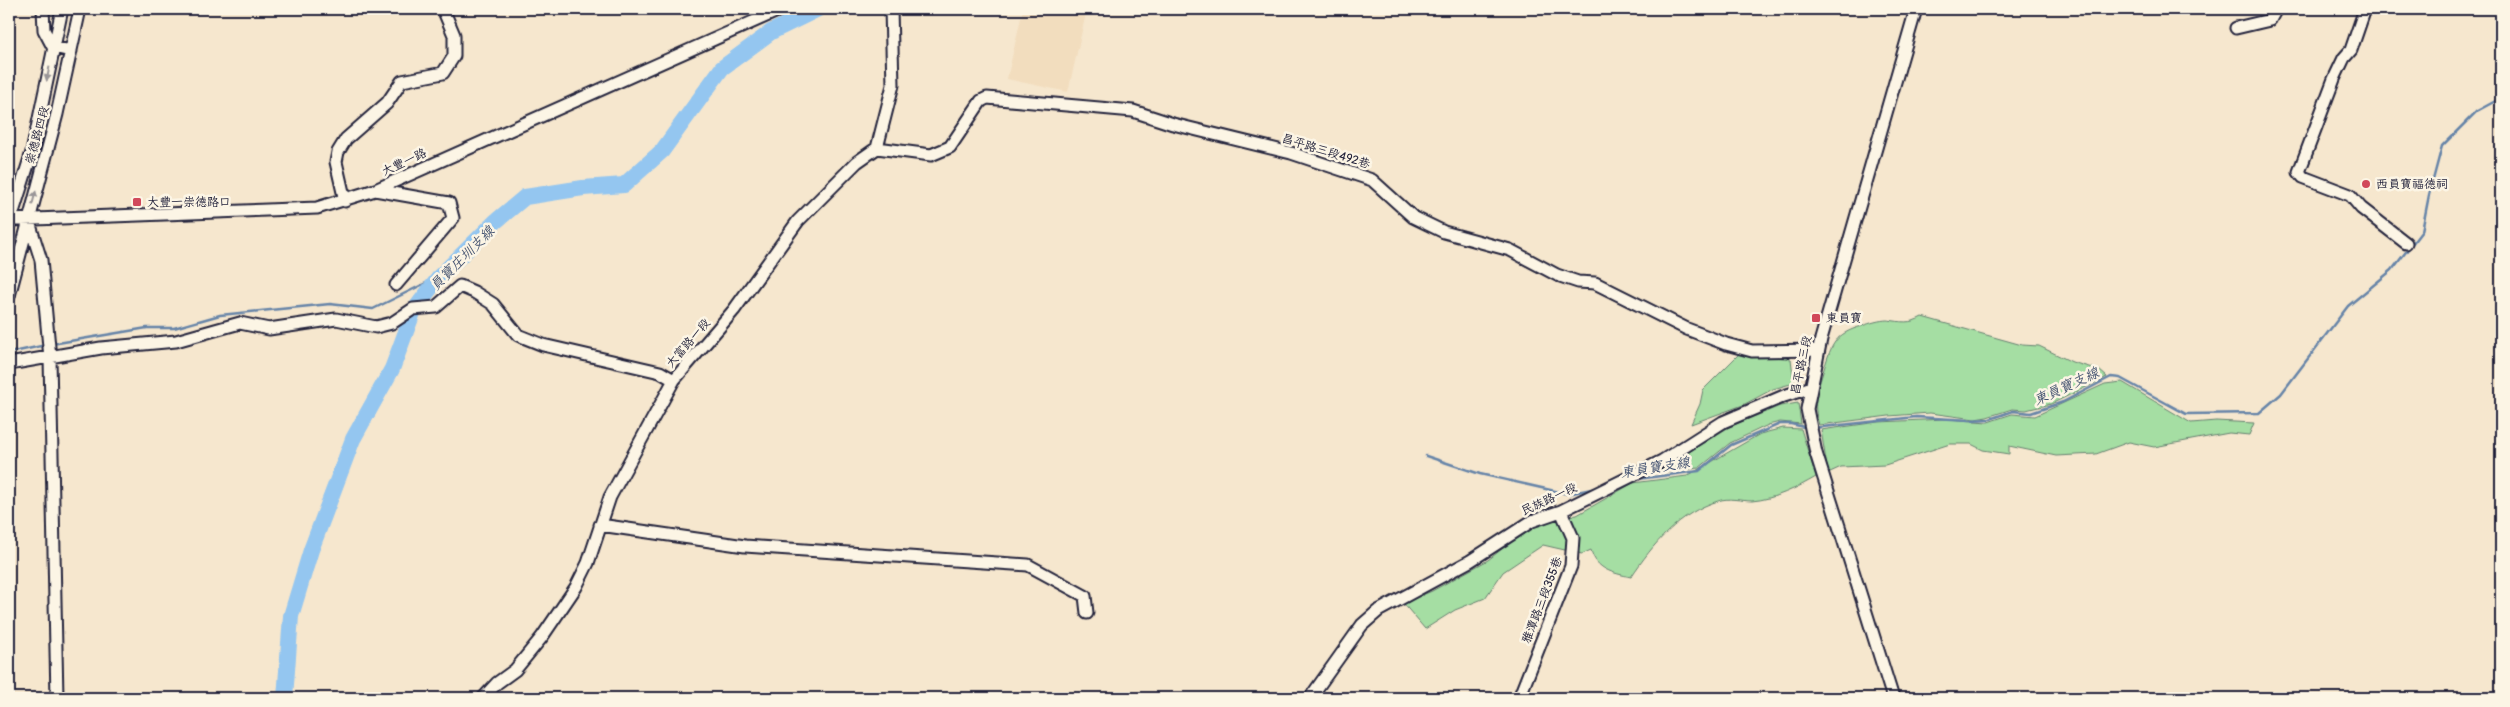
<svg xmlns="http://www.w3.org/2000/svg" width="2510" height="707" font-family="Pangolin,'LXGW WenKai TC',sans-serif">
  <style>
    .built { fill: #f2ddbe }
    .green { fill: #a5dea3; stroke: #64806f }
    .lines { fill: none; stroke-linecap: round; stroke-linejoin: round }
    .stream { stroke: #6684a8; stroke-width: 2.5 }
    .river { stroke: #94c6f0; stroke-width: 16 }
    .minor-casing { stroke: #22223b; stroke-width: 15 }
    .minor { stroke: #fcf5e5; stroke-width: 11 }
    .oneway { fill: #9a9698 }
    .poi-dot { fill: #d1495b; stroke: #fcf5e5; stroke-width: 2 }
    .labels { text-anchor: middle; stroke-width: 5; stroke-linejoin: round; paint-order: stroke }
    .street-label { font-size: 12px; fill: #22223b; stroke: #fcf5e5 }
    .poi-label { font-size: 12px; fill: #22223b; stroke: #fcf5e5; text-anchor: start }
    .water-label { font-size: 14px; font-style: italic; fill: #445371; stroke: #fcf5e5 }
  </style>
  <rect width="100%" height="100%" fill="#f6e7ce"/>
  <filter id="ink" filterUnits="userSpaceOnUse"><feTurbulence type="fractalNoise" baseFrequency=".02" numOctaves="2"/><feDisplacementMap in="SourceGraphic" scale="10" xChannelSelector="R" yChannelSelector="G"/><feConvolveMatrix kernelMatrix="1 2 1 2 8 2 1 2 1" color-interpolation-filters="sRGB"/></filter>
  <g filter="url(#ink)">
    <path class="built" d="M 1023,9 L 1087,9 L 1068,92 L 1007,79 Z"/>
    <path class="green" d="M 1922,317 L 2022,345 L 2039,346 L 2072,362 L 2099,370 L 2107,377 L 2051,404 L 2026,410 L 2012,409 L 1987,417 L 1975,419 L 1930,413 L 1889,416 L 1819,425 C 1812,403 1817,391 1824,369 C 1832,343 1835,334 1862,326 C 1870,323 1880,320 1888,320 C 1902,322 1910,324 1922,317 Z
      M 1741,352 L 1791,359 L 1794,383 L 1773,389 L 1743,405 L 1691,424 L 1700,404 L 1703,390 Z
      M 2122,382 L 2191,423 L 2216,421 L 2254,423 L 2249,435 L 2229,433 L 2154,447 L 2129,442 L 2096,454 L 2056,456 L 2009,446 L 2009,454 L 1983,450 L 1971,444 L 1950,444 L 1885,465 L 1841,467 L 1828,473 L 1821,430 L 1878,422 L 1946,419 L 1988,422 L 2012,414 L 2035,416 L 2105,384 Z
      M 1798,403 L 1801,424 L 1780,422 L 1768,425 L 1730,443 L 1699,468 L 1657,472 L 1729,427 L 1780,406 Z
      M 1783,428 L 1801,429 L 1816,477 C 1797,488 1775,499 1752,501 C 1742,501 1728,497 1718,501 C 1679,513 1653,544 1631,577 C 1613,573 1596,570 1591,550 L 1582,554 L 1543,545 L 1503,572 L 1485,598 L 1455,610 L 1425,629 L 1403,603 L 1432,591 L 1488,560 L 1521,534 L 1552,518 L 1577,515 L 1633,483 L 1687,476 L 1760,434 Z"/>
    <g class="lines">
      <path class="stream" d="M 52,344 L 147,328 L 174,328 L 220,315 L 330,304 L 373,309 L 440,276
        M 9,353 L 46,345
        M 1813,428 L 1916,417 L 1970,420 L 1990,419 L 2013,411 L 2031,413 L 2063,402 L 2111,377 L 2120,378 L 2186,414 L 2259,413 L 2281,394 L 2348,306 L 2392,270 L 2422,231 L 2429,195 L 2442,146 L 2477,111 L 2501,98
        M 1426,456 L 1480,474 L 1568,494 L 1596,488
        M 1638,479 L 1699,471 L 1731,445 L 1780,424 L 1791,424 L 1808,428"/>
      <path class="river" d="M 285,698 L 291,616 L 311,550 L 353,439 L 392,369 L 414,310 L 440,276 L 495,222 L 525,197 L 583,188 L 624,185 L 662,151 L 722,68 L 771,32 L 818,9"/>
      <g class="minor-casing">
        <path id="minor" d="M 43,9 L 44,30 L 53,47 L 71,51
          M 2365,9 L 2351,50 L 2344,58 L 2334,79 L 2299,172 L 2303,177 L 2350,195 L 2361,208 L 2406,243
          M 2236,28 L 2270,20 L 2276,9
          M 877,148 L 931,155 L 950,147 L 981,101 L 987,98 L 1133,111 L 1173,124 L 1291,153 L 1372,180 L 1413,217 L 1444,232 L 1510,250 L 1557,275 L 1578,282 L 1595,283 L 1687,329 L 1726,344 L 1752,351 L 1818,350
          M 375,190 L 449,203 L 453,218 L 396,285
          M 345,201 L 336,162 L 338,152 L 346,139 L 387,103 L 402,81 L 443,73 L 454,56 L 454,35 L 443,9
          M 28,219 L 41,260 L 50,358 L 57,698
          M 9,220 L 317,208 L 375,190 L 782,9
          M 9,225 L 32,152 L 62,9
          M 9,296 L 57,114 L 80,9
          M 9,364 L 101,348 L 176,341 L 240,323 L 269,329 L 336,319 L 376,327 L 392,323 L 413,309 L 436,307 L 460,286 L 474,292 L 493,304 L 518,335 L 543,345 L 660,372 L 674,380
          M 600,525 L 745,546 L 1028,565 L 1085,596 L 1087,613
          M 483,698 L 497,683 L 515,670 L 542,637 L 576,587 L 588,563 L 610,497 L 674,380 L 734,310 L 798,221 L 857,162 L 877,148 L 893,85 L 891,9
          M 1310,698 L 1362,625 L 1378,611 L 1470,561 L 1532,521 L 1561,511 L 1662,461 L 1723,422 L 1784,396 L 1809,388
          M 1519,698 L 1571,566 L 1573,538 L 1561,511
          M 1893,698 L 1816,453 L 1807,409 L 1821,339 L 1916,9"/>
      </g>
      <use href="#minor" class="minor"/>
    </g>
    <defs><path id="oneway-solid" d="M-6-.8H1V-3.2L6.5 0L1 3.2V.8H-6Z" transform="scale(1.25)"/></defs>
    <g class="oneway">
      <use href="#oneway-solid" transform="translate(48 74) rotate(101)"/>
      <use href="#oneway-solid" transform="translate(34 198) rotate(-75)"/>
    </g>
  </g>
  <g class="poi-dot">
    <circle cx="2366" cy="184" r="5"/>
    <rect x="132" y="197" width="10" height="10" rx="2.5"/>
    <rect x="1811" y="313" width="10" height="10" rx="2.5"/>
  </g>
  <g class="labels">
    <g class="street-label">
      <text transform="translate(37 135) rotate(-75)" y="4">崇德路四段</text>
      <text transform="translate(1326 151) rotate(17)" y="4">昌平路三段492巷</text>
      <text transform="translate(404 162) rotate(-25)" y="4">大豐一路</text>
      <text transform="translate(688 343) rotate(-49)" y="4">大富路一段</text>
      <text transform="translate(1801 365) rotate(-78)" y="4">昌平路三段</text>
      <text transform="translate(1549 499) rotate(-25)" y="4">民族路一段</text>
      <text transform="translate(1542 600) rotate(-69)" y="4">雅潭路三段355巷</text>
    </g>
    <g class="poi-label">
      <text x="2376" y="188">西員寶福德祠</text>
      <text x="147" y="206">大豐一崇德路口</text>
      <text x="1826" y="322">東員寶</text>
    </g>
    <g class="water-label">
      <text transform="translate(462 258) rotate(-45)" y="5">員寶庄圳支線</text>
      <text transform="translate(2066 386) rotate(-25)" y="5">東員寶支線</text>
      <text transform="translate(1655 467) rotate(-9)" y="5">東員寶支線</text>
    </g>
  </g>
  <rect width="2510" height="707" fill="none" stroke="#fcf5e5" stroke-width="30"/>
  <rect x="15" y="15" width="2480" height="677" fill="none" stroke="#22223b" stroke-width="2" filter="url(#ink)"/>
</svg>
